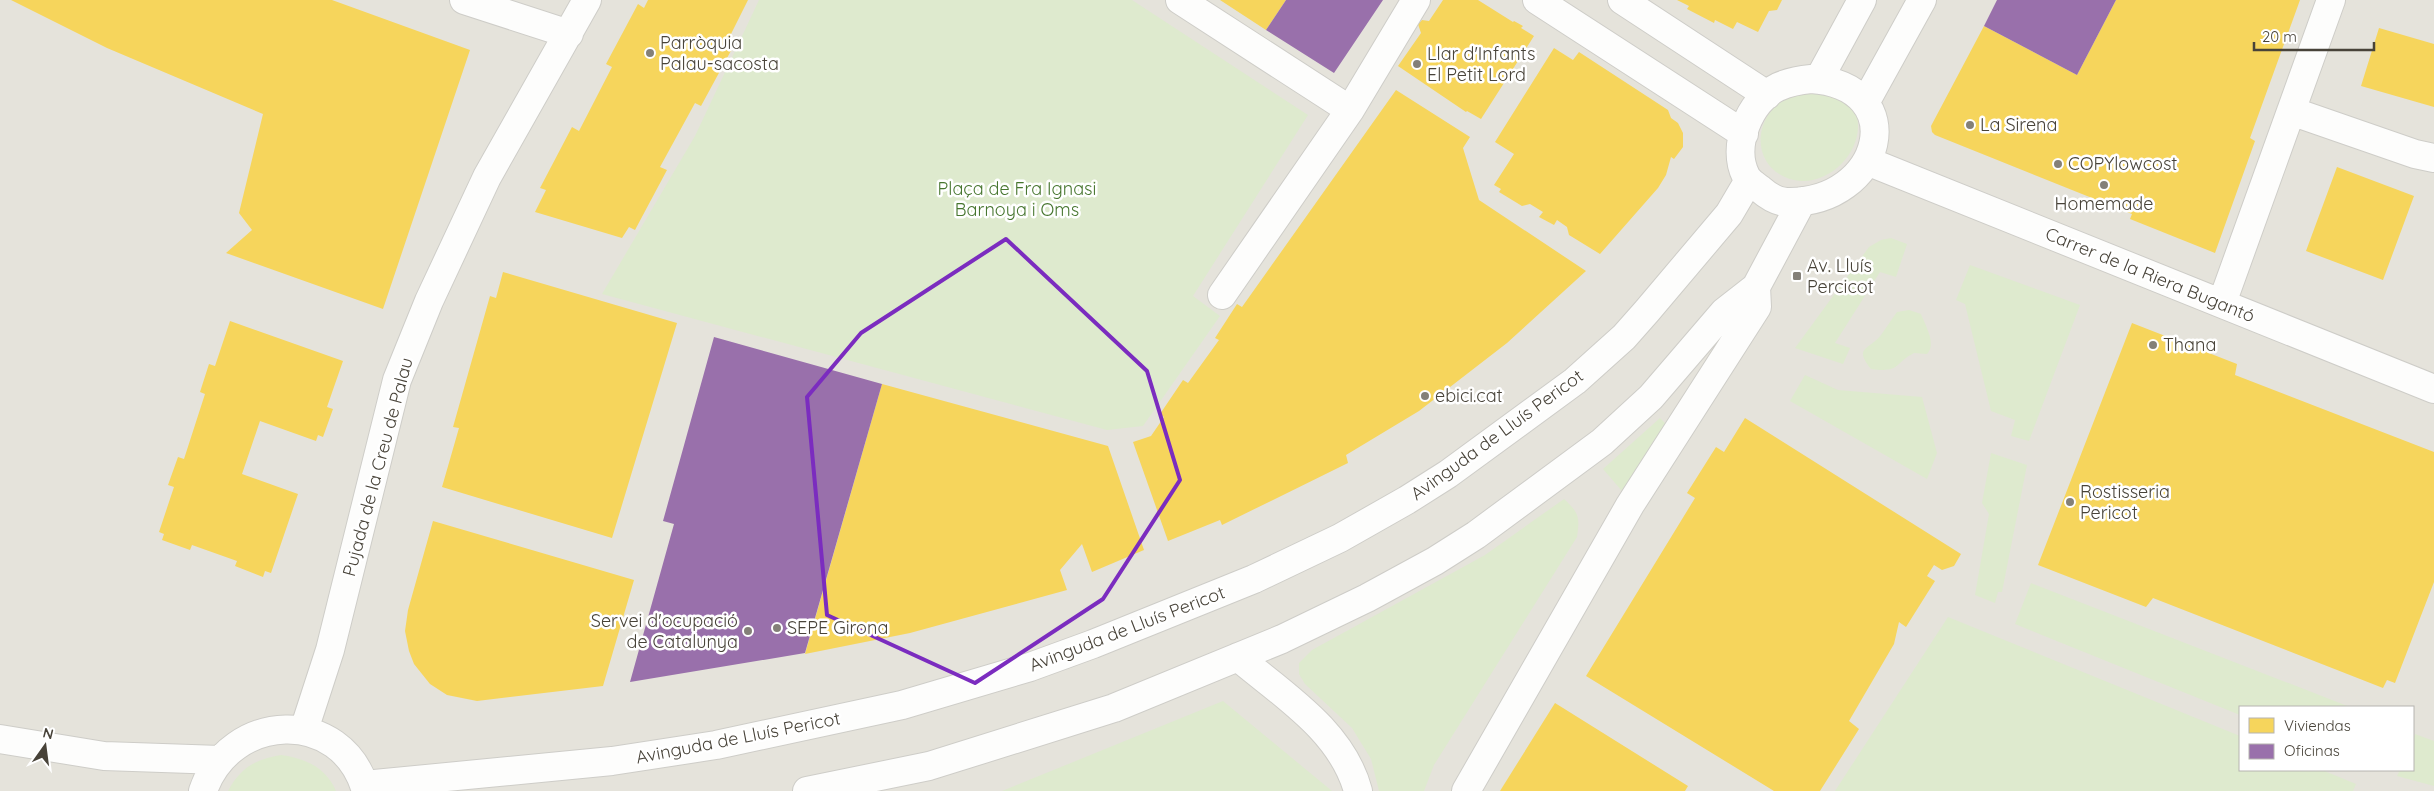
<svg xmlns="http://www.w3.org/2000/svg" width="2434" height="791" font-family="Quicksand,sans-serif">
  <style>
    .residential { fill: #e5e3db; fill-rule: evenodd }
    .green { fill: #deeace }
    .homes { fill: #f6d55c }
    .offices { fill: #9970ab }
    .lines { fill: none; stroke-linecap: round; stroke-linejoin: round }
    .minor-casing { stroke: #cecdc8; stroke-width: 30 }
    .minor { stroke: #fdfdfc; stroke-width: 28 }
    .marked { fill: none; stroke: #7b2cbf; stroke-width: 4; stroke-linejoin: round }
    .poi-dot { fill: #848078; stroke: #fff; stroke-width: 2 }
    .labels { text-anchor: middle; stroke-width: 5; stroke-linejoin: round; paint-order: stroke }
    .poi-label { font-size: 18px; fill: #484339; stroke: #fff; text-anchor: start }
    .park-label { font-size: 18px; fill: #47762f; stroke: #fff }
    .street-label { font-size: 18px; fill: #484339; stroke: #fff }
  </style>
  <rect width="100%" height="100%" fill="#f2f1ec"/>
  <path class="residential" d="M 0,0 L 2434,0 L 2434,791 L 0,791 ZM 2240,707 L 2413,707 L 2413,770 L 2240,770 Z"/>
  <path class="green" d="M 759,0 L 1132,0 L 1308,115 L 1193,296 L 1220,316 L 1143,426 L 1107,430 L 602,294 L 695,136 Z
    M 1804,90 L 1846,98 C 1849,103 1856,111 1857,117 C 1864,148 1834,182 1802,181 C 1774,180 1755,156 1762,129 C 1768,108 1784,96 1804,90 Z
    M 1891,238 L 1907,244 L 1896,277 L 1880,272 L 1835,343 L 1850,348 L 1843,364 L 1795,348 L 1869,247 L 1881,240 Z
    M 1970,265 L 2080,305 L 2029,441 L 2011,436 L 2015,420 L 1991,411 L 1965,304 L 1956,300 Z
    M 1909,310 L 1921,314 C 1925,325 1937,344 1927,354 L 1914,353 C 1893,364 1901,373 1871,369 C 1853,347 1869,350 1881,335 C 1886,328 1891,320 1897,312 Z
    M 1805,375 L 1838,390 L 1922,397 L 1937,453 L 1927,479 L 1790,401 Z
    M 1660,418 L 1666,424 L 1622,491 L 1603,469 Z
    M 1991,453 L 2027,465 L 2002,592 L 1998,592 L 1995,603 L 1975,595 L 1989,514 L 1982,503 Z
    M 1564,499 C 1579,513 1580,517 1577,537 L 1434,765 L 1424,791 L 1379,791 L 1371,759 L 1352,728 L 1305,684 L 1299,674 L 1299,663 L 1312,650 L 1485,555 Z
    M 2031,583 L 2350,707 L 2240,707 L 2240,715 L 2015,624 Z
    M 1948,617 L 2240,736 L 2240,770 L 2322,770 L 2356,784 L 2353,791 L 1835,791 Z
    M 1223,701 L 1332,791 L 1002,791 Z
    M 2415,734 L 2434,741 L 2434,786 L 2397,776 L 2400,770 L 2413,770 L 2413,740 Z
    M 281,755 C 304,758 326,767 336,791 L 228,791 C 240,768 256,759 281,755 Z"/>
  <path class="homes" d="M 11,0 L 332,0 L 470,50 L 383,309 L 226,253 L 252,230 L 239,213 L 263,114 L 107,48 Z
    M 648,0 L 748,0 L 726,44 L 733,47 L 701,106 L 695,103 L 660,167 L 667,170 L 635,230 L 629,227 L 622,238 L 535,212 L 546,190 L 540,188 L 572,127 L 579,131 L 612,67 L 606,64 L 638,4 L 644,8 Z
    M 1220,0 L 1286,0 L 1266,30 Z
    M 1443,0 L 1478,0 L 1513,22 L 1514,21 L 1523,26 L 1521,28 L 1534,36 L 1481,119 L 1467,111 L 1466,112 L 1398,66 L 1421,33 L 1418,24 L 1422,20 L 1429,21 Z
    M 1677,0 L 1782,0 L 1777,10 L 1769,11 L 1758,32 L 1737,22 L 1733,29 L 1715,20 L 1714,23 L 1687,9 L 1689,6 Z
    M 2116,0 L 2300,0 L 2250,138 L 2255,141 L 2215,253 L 2130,219 L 2132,214 L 1935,135 L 1932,132 L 1931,126 L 1984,26 L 2077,75 Z
    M 2379,28 L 2434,44 L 2434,107 L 2361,86 Z
    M 1554,48 L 1573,60 L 1579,52 L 1668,110 L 1671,118 L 1678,123 L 1683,133 L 1683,147 L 1674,159 L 1671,157 L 1666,175 L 1658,188 L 1600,254 L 1569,235 L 1567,227 L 1557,220 L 1554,225 L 1539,217 L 1543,212 L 1530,204 L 1522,206 L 1499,192 L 1501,189 L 1494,185 L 1514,154 L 1495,142 Z
    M 1396,90 L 1470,137 L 1463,148 L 1479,200 L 1586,271 L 1507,343 L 1419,411 L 1346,455 L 1348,463 L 1222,525 L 1220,520 L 1168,541 L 1133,442 L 1151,436 L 1164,417 L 1160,414 L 1183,380 L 1188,383 L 1219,340 L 1215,338 L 1237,304 L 1242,307 Z
    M 2337,167 L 2414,196 L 2383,280 L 2306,251 Z
    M 503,272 L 677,323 L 612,538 L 442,487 L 459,428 L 453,427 L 490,296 L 496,298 Z
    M 230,321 L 343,361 L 327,407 L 333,409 L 323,437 L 318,435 L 316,441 L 260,421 L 242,474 L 298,494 L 271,573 L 265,571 L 263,577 L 235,566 L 237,561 L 192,545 L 190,550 L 162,540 L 164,534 L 159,532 L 174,487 L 168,485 L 178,457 L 184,459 L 205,394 L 200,392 L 209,364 L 215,366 Z
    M 2132,323 L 2237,364 L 2235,375 L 2434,452 L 2434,582 L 2395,683 L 2387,680 L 2383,688 L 2153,598 L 2146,607 L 2038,565 Z
    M 882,384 L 1108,446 L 1144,550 L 1092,572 L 1082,544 L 1060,570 L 1067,590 L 910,633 L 805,654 Z
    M 1745,418 L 1961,554 L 1954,566 L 1942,570 L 1934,565 L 1927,576 L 1935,581 L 1928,592 L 1906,627 L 1899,622 L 1894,644 L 1849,721 L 1859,729 L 1820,791 L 1774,791 L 1586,676 L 1695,498 L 1687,493 L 1716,447 L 1724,452 Z
    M 433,521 L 634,580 L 603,686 L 477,701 L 447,695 L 430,684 L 414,664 L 409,651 L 405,631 L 408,610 Z
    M 1555,703 L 1688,786 L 1685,791 L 1500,791 Z"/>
  <path class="offices" d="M 1286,0 L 1383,0 L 1334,73 L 1266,30 Z
    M 1997,0 L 2116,0 L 2077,75 L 1984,26 Z
    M 714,337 L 882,384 L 805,653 L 630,682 L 674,524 L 663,521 Z"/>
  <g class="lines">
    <g class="minor-casing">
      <path id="minor" d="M 464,0 L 569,34
        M 1180,0 L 1350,110
        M 1537,0 L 1744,134
        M 1622,0 L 1767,95
        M 1811,79 C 1913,86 1883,204 1787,202 C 1777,202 1768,196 1760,189 C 1755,185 1749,182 1746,176 C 1731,147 1749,101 1778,87 C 1789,82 1799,80 1811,79 Z
        M 1819,79 L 1862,0
        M 1865,103 L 1922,0
        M 2291,111 L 2415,154 L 2434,158
        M 1867,161 L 2434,389
        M 1222,295 L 1350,110 L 1416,0
        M 2222,303 L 2331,0
        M 1238,657 C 1283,695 1342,731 1358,791
        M 304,730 L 330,650 L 397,380 L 429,301 L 487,177 L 587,0
        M 0,739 L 104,756 L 220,760
        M 364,785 L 612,761 L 716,745 L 902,705 L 1030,667 L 1093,644 L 1254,579 L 1340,538 L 1407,500 L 1448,474 L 1575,381 L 1624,337 L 1647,311 L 1729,214 L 1749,180
        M 203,791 C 230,712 342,706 366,791
        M 807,791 L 929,766 L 1114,708 L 1282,639 L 1367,598 L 1435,561 L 1476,535 L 1602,442 L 1651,397 L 1724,312 L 1756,287 L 1802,201
        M 1466,791 L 1630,505 L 1757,307 L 1756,287"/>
    </g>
    <use href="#minor" class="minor"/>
  </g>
  <path class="marked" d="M 1006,239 L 1147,371 L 1180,480 L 1103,599 L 975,683 L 827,615 L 807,397 L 861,333 Z"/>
  <g class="poi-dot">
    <circle cx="650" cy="53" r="5"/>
    <circle cx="1417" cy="64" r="5"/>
    <circle cx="1970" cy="125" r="5"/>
    <circle cx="2058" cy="164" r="5"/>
    <circle cx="2104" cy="185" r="5"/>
    <rect x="1792" y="271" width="10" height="10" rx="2.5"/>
    <circle cx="2153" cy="345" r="5"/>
    <circle cx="1425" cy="396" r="5"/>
    <circle cx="2070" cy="502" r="5"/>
    <circle cx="777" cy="628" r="5"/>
    <circle cx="748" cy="631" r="5"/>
  </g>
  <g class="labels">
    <g class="poi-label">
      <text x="660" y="49">Parròquia<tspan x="660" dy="21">Palau-sacosta</tspan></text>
      <text x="1427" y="60">Llar d'Infants<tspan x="1427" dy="21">El Petit Lord</tspan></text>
      <text x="1980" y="131">La Sirena</text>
      <text x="2068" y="170">COPYlowcost</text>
      <text x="2104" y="210" text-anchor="middle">Homemade</text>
      <text x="1807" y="272">Av. Lluís<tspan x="1807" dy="21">Percicot</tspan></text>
      <text x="2163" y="351">Thana</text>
      <text x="1435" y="402">ebici.cat</text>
      <text x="2080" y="498">Rostisseria<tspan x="2080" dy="21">Pericot</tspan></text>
      <text x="738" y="627" text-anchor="end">Servei d'ocupació<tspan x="738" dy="21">de Catalunya</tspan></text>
      <text x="787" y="634">SEPE Girona</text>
    </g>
    <g class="park-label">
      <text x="1017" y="195">Plaça de Fra Ignasi<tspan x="1017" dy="21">Barnoya i Oms</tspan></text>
    </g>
    <g class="street-label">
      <text transform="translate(2150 275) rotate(22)" y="6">Carrer de la Riera Bugantó</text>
      <text transform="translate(1497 435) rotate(-36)" y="6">Avinguda de Lluís Pericot</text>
      <text transform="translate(378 467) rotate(-75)" y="6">Pujada de la Creu de Palau</text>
      <text transform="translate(1127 629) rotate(-21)" y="6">Avinguda de Lluís Pericot</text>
      <text transform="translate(738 738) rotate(-11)" y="6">Avinguda de Lluís Pericot</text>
    </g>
  </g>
  <rect x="2239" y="706" width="175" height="65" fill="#ffffff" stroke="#b6b4b0"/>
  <rect x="2249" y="718" width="25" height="15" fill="#f6d55c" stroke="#b6b4b0"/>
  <text x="2284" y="731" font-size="15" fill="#484339">Viviendas</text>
  <rect x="2249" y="744" width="25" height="15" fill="#9970ab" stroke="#b6b4b0"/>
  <text x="2284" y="756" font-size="15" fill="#484339">Oficinas</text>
  <g transform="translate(45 746) rotate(14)" stroke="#ffffff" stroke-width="4" paint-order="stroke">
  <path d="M0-4L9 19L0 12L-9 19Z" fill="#484339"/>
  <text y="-8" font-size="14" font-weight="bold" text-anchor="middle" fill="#484339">N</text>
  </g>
  <path d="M2254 42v8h120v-8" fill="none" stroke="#484339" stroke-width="2.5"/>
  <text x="2262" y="42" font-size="15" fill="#484339" stroke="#ffffff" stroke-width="4" paint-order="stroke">20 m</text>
</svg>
